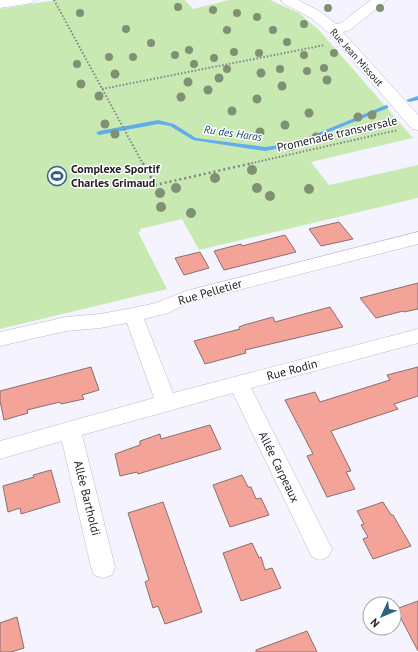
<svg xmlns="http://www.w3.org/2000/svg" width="418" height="652" font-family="'PT Sans',sans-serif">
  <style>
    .green { fill: #c8eab2 }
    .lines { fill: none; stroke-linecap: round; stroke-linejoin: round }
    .stream { fill: #62acee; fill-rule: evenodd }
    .building { fill: #f3a398; stroke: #8a6f6c }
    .minor-casing { stroke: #bab7cf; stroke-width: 1 }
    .tertiary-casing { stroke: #bab7cf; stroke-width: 1 }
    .path-far1 { stroke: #83828b; stroke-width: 2; stroke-dasharray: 1.5 2; stroke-linecap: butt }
    .path { stroke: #83828b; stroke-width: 2.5; stroke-dasharray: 2 3; stroke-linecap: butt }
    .minor { fill: #fff; fill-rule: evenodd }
    .tertiary { fill: #fff; fill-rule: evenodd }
    .tree { fill: #809074 }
    .labels { text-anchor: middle; stroke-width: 3; stroke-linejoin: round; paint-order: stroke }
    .far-street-label { font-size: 10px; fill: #23222b; stroke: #fff }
    .far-water-label { font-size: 11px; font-style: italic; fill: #114772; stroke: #fff }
    .street-label { font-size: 12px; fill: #23222b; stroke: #fff }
    .poi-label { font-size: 12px; font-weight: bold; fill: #23222b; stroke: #fff; text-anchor: start }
  </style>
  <rect width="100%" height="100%" fill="#f5f4fe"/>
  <path class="green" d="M 56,0 L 185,0 L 193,9 L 229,0 L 270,0 L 299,13 L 319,30 L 413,138 L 311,162 L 329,185 L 418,165 L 418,198 L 199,250 L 182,219 L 140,229 L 141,231 L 138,232 L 167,289 L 0,329 L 0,9 Z"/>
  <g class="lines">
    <path class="stream" d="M 418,96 L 418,100 L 409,102 L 406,100 Z
      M 386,105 L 388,106 L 388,108 L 297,145 L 265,151 L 193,140 L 170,126 L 158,124 L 99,135 L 96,133 L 99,131 L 158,120 L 174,124 L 196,138 L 265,147 L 294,143 Z"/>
  </g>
  <path class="building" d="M 339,222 L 353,239 L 321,246 L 309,229 Z
    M 285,235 L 296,252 L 224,270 L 214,251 L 241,244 L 242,246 Z
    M 200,252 L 209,268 L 184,275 L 175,258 Z
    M 418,283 L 418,309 L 404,312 L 403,311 L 376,318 L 360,298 Z
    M 330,307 L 343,327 L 245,350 L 246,353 L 205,364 L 194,341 L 240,329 L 239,327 L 244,325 L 273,317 L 275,322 Z
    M 91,367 L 99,390 L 82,395 L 84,399 L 61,404 L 60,402 L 27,410 L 28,413 L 4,420 L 0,401 L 0,391 Z
    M 418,367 L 418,396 L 394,404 L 398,409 L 331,431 L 351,471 L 346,472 L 355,489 L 327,497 L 307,456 L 313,454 L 285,400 L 315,392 L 320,402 L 390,380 L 387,375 Z
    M 210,425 L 221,449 L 138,474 L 137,472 L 120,476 L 115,454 L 140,445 L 140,441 L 160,434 L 161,439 Z
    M 51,470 L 60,502 L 21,514 L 20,508 L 8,512 L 3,486 L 34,477 L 33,475 Z
    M 242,475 L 248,487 L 251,487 L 256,499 L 261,498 L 269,515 L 230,527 L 213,485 Z
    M 163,502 L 202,612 L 165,624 L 158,606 L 153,608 L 145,582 L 149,580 L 128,513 Z
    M 383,502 L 391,515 L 393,515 L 411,546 L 373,559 L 363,539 L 368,537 L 361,525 L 364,524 L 357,511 Z
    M 252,543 L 259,558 L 261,557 L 265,570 L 272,568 L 281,588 L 241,601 L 223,553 Z
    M 418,601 L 418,651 L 396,609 Z
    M 17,617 L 24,648 L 11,652 L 0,652 L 0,623 Z
    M 307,631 L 317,652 L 256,652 L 256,650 Z"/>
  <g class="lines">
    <g class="minor-casing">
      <path id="minor" d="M 418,232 L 418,244 L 191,302 L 168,313 L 144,319 L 173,393 L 418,329 L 418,343 L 251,388 L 328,541 L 332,549 L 328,557 L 320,560 L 312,557 L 233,393 L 82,435 L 115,567 L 112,575 L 103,578 L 94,575 L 91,567 L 62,441 L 0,459 L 0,441 L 154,398 L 127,323 L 100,328 L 66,331 L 0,346 L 0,332 L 66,317 L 100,314 L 133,308 L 156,303 L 186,291 Z"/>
    </g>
    <g class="tertiary-casing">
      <path id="tertiary" d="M 0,0 L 34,0 L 32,3 L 0,8 Z
        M 281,0 L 298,0 L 321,12 L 336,24 L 341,23 L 371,0 L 387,0 L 350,30 L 343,32 L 418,115 L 418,130 L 412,129 L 328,32 L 311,18 L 283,3 Z"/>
    </g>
    <path class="path-far1" d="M 54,0 L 143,164
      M 102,89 L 325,45
      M 248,164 L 398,130"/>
    <path class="path" d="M 143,163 L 155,185 L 253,163"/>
    <use href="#minor" class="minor"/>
    <use href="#tertiary" class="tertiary"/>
  </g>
  <g class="tree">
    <circle cx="178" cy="7" r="4"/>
    <circle cx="328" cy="8" r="4"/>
    <circle cx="380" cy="8" r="4"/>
    <circle cx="213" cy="10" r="4"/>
    <circle cx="80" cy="13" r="4"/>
    <circle cx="237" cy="13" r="4"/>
    <circle cx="257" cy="17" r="4"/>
    <circle cx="304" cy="24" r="4"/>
    <circle cx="126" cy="29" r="4"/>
    <circle cx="227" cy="30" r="4"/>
    <circle cx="273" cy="30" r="4"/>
    <circle cx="287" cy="42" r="4"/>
    <circle cx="151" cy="43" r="4"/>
    <circle cx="189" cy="50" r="4"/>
    <circle cx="234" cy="52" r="4"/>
    <circle cx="259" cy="53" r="4"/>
    <circle cx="334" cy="53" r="4"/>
    <circle cx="175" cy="55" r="4"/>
    <circle cx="304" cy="55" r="4"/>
    <circle cx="109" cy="57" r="4"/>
    <circle cx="133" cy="57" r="4"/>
    <circle cx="214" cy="58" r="4"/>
    <circle cx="77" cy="64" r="4"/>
    <circle cx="194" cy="64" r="4"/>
    <circle cx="324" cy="68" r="4"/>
    <circle cx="227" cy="69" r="4"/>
    <circle cx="280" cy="69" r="4"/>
    <circle cx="307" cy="71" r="4"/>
    <circle cx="261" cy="73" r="4.5"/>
    <circle cx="115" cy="74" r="4.5"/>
    <circle cx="219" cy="78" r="4.5"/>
    <circle cx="327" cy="80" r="4.5"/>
    <circle cx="188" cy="82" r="4.5"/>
    <circle cx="81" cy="84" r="4.5"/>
    <circle cx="282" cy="86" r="4.5"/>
    <circle cx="208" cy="90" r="4.5"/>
    <circle cx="99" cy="96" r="4.5"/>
    <circle cx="181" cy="97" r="4.5"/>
    <circle cx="257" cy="99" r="4.5"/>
    <circle cx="232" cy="111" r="4.5"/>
    <circle cx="309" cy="113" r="4.5"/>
    <circle cx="372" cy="115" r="4.5"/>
    <circle cx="358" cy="117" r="4.5"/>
    <circle cx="105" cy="124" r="4.5"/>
    <circle cx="285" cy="125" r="4.5"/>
    <circle cx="260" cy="132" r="4.5"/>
    <circle cx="115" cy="134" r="4.5"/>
    <circle cx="316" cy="137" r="4.5"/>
    <circle cx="291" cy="146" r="5"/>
    <circle cx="252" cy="170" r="5"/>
    <circle cx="215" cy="178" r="5"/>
    <circle cx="176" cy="188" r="5"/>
    <circle cx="257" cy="188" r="5"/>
    <circle cx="309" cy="189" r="5"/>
    <circle cx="160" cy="193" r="5"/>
    <circle cx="270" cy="196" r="5"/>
    <circle cx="161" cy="207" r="5"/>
    <circle cx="191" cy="213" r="5"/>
  </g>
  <defs>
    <g id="stadium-ring" transform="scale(1)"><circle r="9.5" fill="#fff" stroke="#2f627f" stroke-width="1.5"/><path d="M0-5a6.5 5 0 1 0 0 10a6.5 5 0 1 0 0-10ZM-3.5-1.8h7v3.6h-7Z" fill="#2f627f"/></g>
  </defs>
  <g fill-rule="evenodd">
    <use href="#stadium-ring" x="57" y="176"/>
  </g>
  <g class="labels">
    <g class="far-street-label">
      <text transform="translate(357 57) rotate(48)" y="4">Rue Jean Missout</text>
    </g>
    <g class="far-water-label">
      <text transform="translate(233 133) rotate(8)" y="4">Ru des Haras</text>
    </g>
    <g class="street-label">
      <text transform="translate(337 134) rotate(-13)" y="4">Promenade transversale</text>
      <text transform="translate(210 292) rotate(-16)" y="4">Rue Pelletier</text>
      <text transform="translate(292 370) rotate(-15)" y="4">Rue Rodin</text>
      <text transform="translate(279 467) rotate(64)" y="4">Allée Carpeaux</text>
      <text transform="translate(87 498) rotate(76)" y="4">Allée Bartholdi</text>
    </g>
    <g class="poi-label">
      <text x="71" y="173">Complexe Sportif<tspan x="71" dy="14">Charles Grimaud</tspan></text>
    </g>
  </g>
  <g transform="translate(382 616) rotate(226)"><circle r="19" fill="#ffffff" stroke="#a7a7aa"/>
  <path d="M0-3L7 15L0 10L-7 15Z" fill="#2f627f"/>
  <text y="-6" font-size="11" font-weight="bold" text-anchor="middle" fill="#23222b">N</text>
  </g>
</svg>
